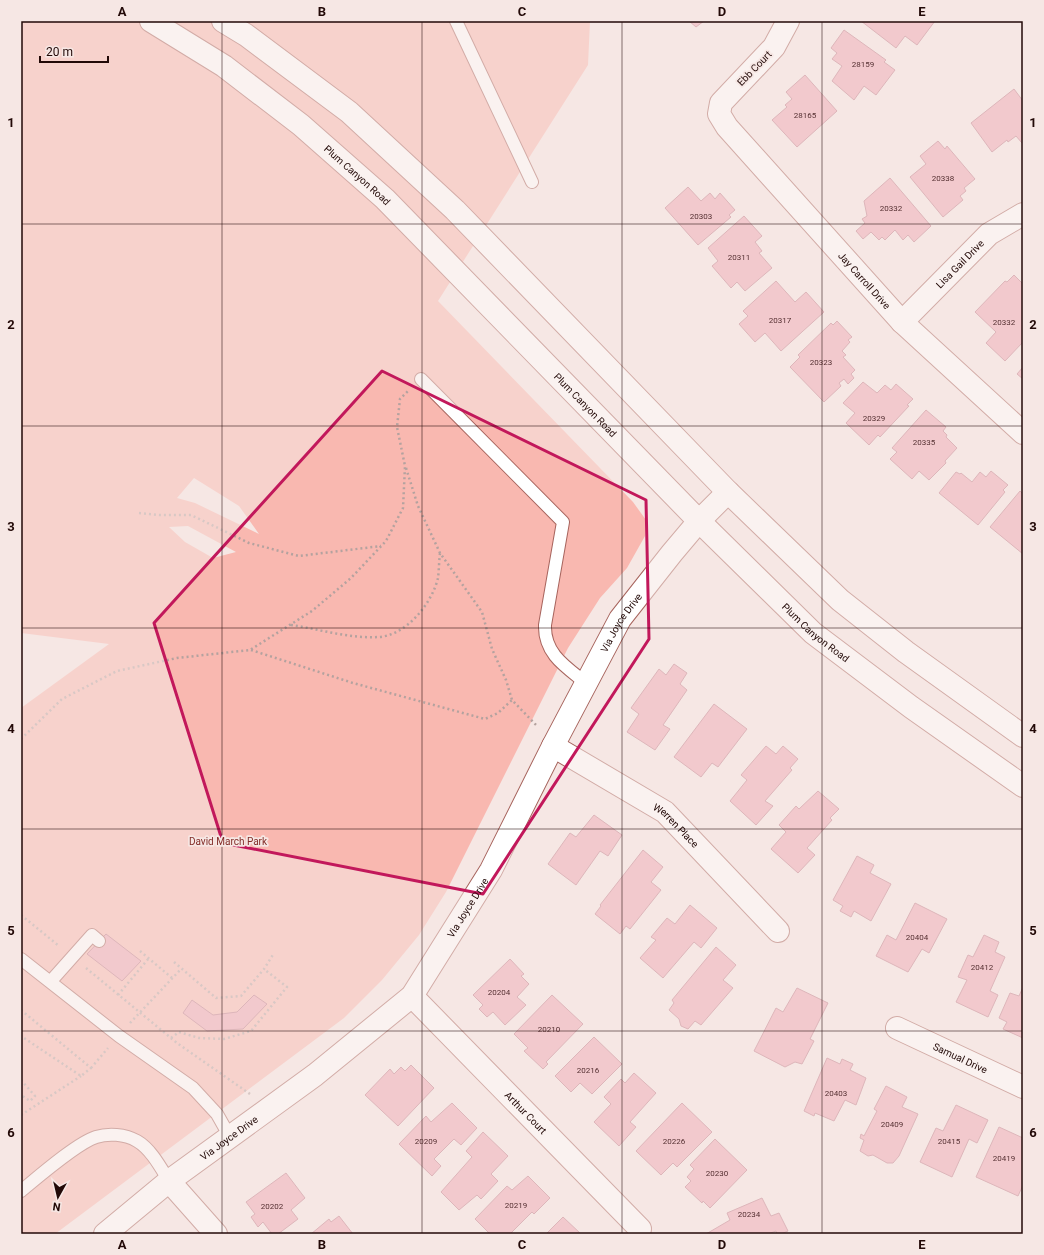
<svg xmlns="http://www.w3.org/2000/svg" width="1044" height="1255" font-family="Roboto,sans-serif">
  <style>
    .green { fill: #f9b8b0; fill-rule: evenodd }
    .building { fill: #eda4b1; stroke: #bf7a88 }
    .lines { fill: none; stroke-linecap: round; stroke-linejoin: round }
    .lane-casing { stroke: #a7645d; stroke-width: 14 }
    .street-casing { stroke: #a7645d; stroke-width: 24 }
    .secondary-casing { stroke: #a7645d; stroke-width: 24 }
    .path { stroke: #b4a29f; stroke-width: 2.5; stroke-dasharray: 2 3; stroke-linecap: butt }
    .lane { stroke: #fff; stroke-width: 12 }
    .street { stroke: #fff; stroke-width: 22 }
    .secondary { stroke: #fff; stroke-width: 22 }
    .marked { fill: none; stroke: #c2185b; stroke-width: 3; stroke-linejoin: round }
    .grid { fill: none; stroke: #220907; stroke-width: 1; stroke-opacity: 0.55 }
    .labels { text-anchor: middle; stroke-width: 3.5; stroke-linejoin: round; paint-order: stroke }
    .number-label { font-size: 8px; fill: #553032 }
    .street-label { font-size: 10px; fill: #220907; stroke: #f6e7e4 }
    .park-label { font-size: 10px; fill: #832d28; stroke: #f6e7e4 }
    .neatline { fill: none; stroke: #220907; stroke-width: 1.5 }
    .grid-label { font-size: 13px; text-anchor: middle; font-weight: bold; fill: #220907 }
  </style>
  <rect width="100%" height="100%" fill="#f6e7e4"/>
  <path class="green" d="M 21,21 L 590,21 L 588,65 L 438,301 L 633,502 L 646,520 L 645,536 L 627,568 L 600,598 L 568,648 L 446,892 L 419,935 L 382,980 L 344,1018 L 55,1234 L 21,1234 L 21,708 L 109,644 L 21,633 ZM 194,478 L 239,506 L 259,534 L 195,503 L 177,498 ZM 188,526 L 236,552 L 213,558 L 185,542 L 169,527 Z"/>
  <path class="building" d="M 689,21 L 704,21 L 696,27 Z
    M 861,21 L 935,21 L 917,45 L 905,36 L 896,48 Z
    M 844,30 L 886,60 L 884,62 L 895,70 L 876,95 L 864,86 L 854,100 L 832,81 L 842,66 L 832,59 L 837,53 L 831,48 Z
    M 805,75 L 837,111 L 797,147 L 772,120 L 787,107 L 785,105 L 792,99 L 786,92 Z
    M 1014,89 L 1023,101 L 1023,143 L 1022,143 L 1016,136 L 1008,142 L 1007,140 L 992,152 L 971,123 Z
    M 938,141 L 945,149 L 947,146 L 975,179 L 964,188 L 966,191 L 960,196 L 963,200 L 943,217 L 910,177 L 926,164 L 920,156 Z
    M 890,178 L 931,226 L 914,242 L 908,235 L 903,240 L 895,230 L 885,240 L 882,237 L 879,240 L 871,232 L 863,239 L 856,231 L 865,223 L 862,219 L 867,216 L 864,201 Z
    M 688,187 L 701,201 L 710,193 L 715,199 L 720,193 L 735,210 L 729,215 L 731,217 L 698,245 L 665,208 Z
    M 744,216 L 762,236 L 755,242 L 762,251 L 759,253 L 772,268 L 745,291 L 737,282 L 731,288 L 712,266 L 718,261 L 708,248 Z
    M 1014,275 L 1023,284 L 1023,342 L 1005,361 L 986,343 L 996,332 L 975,312 L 1005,281 L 1007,282 Z
    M 776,281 L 795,302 L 806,292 L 824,312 L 781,351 L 765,333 L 755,342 L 739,324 L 748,316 L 743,311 Z
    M 837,321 L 852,337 L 848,340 L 850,342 L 842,351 L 846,355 L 843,357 L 855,370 L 851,374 L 854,378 L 848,384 L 844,379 L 839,383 L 841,386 L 824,402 L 790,367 L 800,357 L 798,355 L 831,323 L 833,325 Z
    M 1023,367 L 1023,379 L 1017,374 Z
    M 863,382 L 877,393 L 885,385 L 891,390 L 896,384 L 913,399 L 907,405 L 909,406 L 880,437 L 878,435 L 869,445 L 846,423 L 855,413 L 843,403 Z
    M 926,410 L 946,427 L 943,431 L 947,435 L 946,437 L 957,448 L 945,461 L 946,463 L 929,480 L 919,471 L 912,479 L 890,459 L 897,452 L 892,448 Z
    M 991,471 L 1008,485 L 1003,490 L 1005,492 L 978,525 L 939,493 L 956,472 L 960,474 L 961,473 L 972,482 L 980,472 L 986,477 Z
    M 1020,491 L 1023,494 L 1023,554 L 990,527 Z
    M 674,664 L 687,673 L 680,684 L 687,690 L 663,725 L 670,729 L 655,750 L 627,732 L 639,714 L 631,708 L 659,669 L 666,675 Z
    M 714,704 L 747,729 L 718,767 L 712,763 L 701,777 L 674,757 Z
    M 766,746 L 776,754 L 783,746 L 798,759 L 790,768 L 792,770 L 765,801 L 773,806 L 756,825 L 730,801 L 747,780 L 741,775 Z
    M 818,791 L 839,809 L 830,818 L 832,820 L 807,848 L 815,855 L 798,873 L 771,849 L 786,832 L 779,825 L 796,806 L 799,809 Z
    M 594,815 L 622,835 L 608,856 L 600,851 L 576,885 L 548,864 L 570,833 L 576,837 Z
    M 643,850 L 663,867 L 651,882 L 661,890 L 630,929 L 626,926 L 620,934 L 595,914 L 601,906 L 600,905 Z
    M 857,856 L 874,865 L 870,873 L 891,884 L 871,921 L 854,911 L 851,917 L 840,911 L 843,906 L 833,900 Z
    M 915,903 L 947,919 L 929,953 L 922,949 L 908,972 L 876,956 L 887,935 L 896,940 Z
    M 690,905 L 717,928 L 701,948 L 694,942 L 663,978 L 640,958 L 656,940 L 651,937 L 667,918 L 675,924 Z
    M 106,934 L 141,961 L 122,981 L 87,954 Z
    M 984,935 L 999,942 L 995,952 L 1005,957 L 990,991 L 998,995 L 988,1017 L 956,1002 L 967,980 L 958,977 L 968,955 L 973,957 Z
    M 716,947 L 736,965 L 723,980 L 733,988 L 701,1025 L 695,1021 L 688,1029 L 681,1026 L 679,1019 L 669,1010 L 674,1003 L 672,1000 Z
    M 510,959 L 524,974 L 521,976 L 529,984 L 517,997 L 526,1005 L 505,1025 L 493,1012 L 487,1017 L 479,1009 L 483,1005 L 473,995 Z
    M 1023,987 L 1023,1038 L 1003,1029 L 1007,1022 L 999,1018 L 1010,993 L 1019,996 Z
    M 797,988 L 828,1003 L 810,1039 L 814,1041 L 802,1064 L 795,1062 L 785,1067 L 754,1051 L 776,1008 L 783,1012 Z
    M 254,995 L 267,1004 L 243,1029 L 207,1031 L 183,1013 L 192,1000 L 213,1015 L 237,1012 Z
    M 552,995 L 583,1024 L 546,1062 L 548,1064 L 543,1069 L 524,1051 L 528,1048 L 514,1034 Z
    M 594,1037 L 622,1064 L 592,1094 L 580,1083 L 571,1092 L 555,1076 Z
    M 827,1058 L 840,1064 L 842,1059 L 853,1064 L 850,1070 L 866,1078 L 856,1105 L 845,1100 L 834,1121 L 815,1113 L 814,1116 L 804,1111 Z
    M 411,1065 L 434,1088 L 398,1126 L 365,1095 L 390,1069 L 394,1074 L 401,1067 L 405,1071 Z
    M 634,1073 L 656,1093 L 630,1122 L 636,1127 L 619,1146 L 594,1122 L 611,1104 L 604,1097 L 621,1079 L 625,1083 Z
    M 886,1086 L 907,1097 L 902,1107 L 918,1114 L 899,1156 L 893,1163 L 887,1163 L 873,1155 L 868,1156 L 860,1151 L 864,1140 L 860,1138 L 861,1134 L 864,1136 L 877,1111 L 874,1109 Z
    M 452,1103 L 477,1128 L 461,1145 L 454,1139 L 434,1159 L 441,1166 L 432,1176 L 399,1144 L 426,1116 L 431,1122 Z
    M 682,1103 L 712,1132 L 677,1167 L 673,1163 L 661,1175 L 636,1151 Z
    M 956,1105 L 988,1120 L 977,1143 L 969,1139 L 952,1177 L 920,1162 L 936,1128 L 943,1131 Z
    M 999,1127 L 1023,1138 L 1023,1185 L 1018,1196 L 976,1177 Z
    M 483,1132 L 508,1156 L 491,1174 L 498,1181 L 481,1199 L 477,1195 L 459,1210 L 441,1192 L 472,1157 L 466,1151 Z
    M 715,1139 L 747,1170 L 710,1208 L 703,1201 L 702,1203 L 685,1187 L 691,1181 L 687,1177 L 694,1169 L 690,1165 Z
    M 286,1173 L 305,1198 L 291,1210 L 298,1219 L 278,1234 L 272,1234 L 263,1222 L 258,1227 L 251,1217 L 255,1214 L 246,1202 Z
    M 528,1176 L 550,1198 L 534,1214 L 532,1212 L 510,1234 L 490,1234 L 475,1219 L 507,1186 L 512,1190 Z
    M 762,1198 L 771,1216 L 779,1213 L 788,1231 L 781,1234 L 777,1234 L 776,1231 L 768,1234 L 706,1234 L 730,1220 L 727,1213 Z
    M 339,1216 L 353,1234 L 311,1234 L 329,1219 L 331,1222 Z
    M 563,1217 L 581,1234 L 546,1234 Z"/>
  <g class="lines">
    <g class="lane-casing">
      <path id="lane" d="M 456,21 L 532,182
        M 421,379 L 563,522 L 545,625 C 544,654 566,667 586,683
        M 21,959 L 119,1036 L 193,1088 L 217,1114 L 230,1137
        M 51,981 L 92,935 L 99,941
        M 21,1191 C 38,1177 77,1143 96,1137 C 108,1133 125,1134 137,1141 C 151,1149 161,1168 169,1181"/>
    </g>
    <g class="street-casing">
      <g id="street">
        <path id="s1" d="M 788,21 L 774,47 L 721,103 L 719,114 L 727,127 L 902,322 L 1023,433"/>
        <path id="s2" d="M 902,322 L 989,234 L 1023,214"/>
        <path id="s3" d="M 553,746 L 665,812 L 778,931"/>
        <path id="s4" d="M 412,996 L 640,1229"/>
        <path id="s5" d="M 897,1028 L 1023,1087"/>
        <path d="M 169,1181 L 216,1234"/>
        <path id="s6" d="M 105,1234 L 169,1181 L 315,1075 L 412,996 L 491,870 L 553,746 L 620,619 L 672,553 L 699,521 L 728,492"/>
      </g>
    </g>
    <g class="secondary-casing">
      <g id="secondary">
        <path id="s7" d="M 151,21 L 224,66 L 301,125 L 385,199 L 699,521 L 813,633 L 911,707 L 1023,786"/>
        <path d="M 223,21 L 246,35 L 349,112 L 455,210 L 728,492 L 840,600 L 906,652 L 1023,736"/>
      </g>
    </g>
    <path class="path" d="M 406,468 L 418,506 L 440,553 L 482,612 L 492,649 L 506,680 L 512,700 L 537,726
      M 139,513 L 159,515 L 191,515 L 249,543 L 299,556 L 381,546
      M 291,625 C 319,629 350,639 379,637 C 407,635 432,603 438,578 C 439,570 439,561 440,553
      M 251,650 L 353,683 L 485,719 L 498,713 L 512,700
      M 21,739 L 62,699 L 117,671 L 177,658 L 250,650 L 312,611 L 351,578 L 386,541 L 403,508 L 405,466 L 397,427 L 400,399 L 409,390
      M 21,915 L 59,946
      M 140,951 L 172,978
      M 174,962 L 216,998 L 241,996 L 264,969 L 274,953
      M 86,968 L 177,1043 L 250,1094
      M 118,995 L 149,958
      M 21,1010 L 91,1068 L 81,1076 L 21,1036
      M 130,1023 L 181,969
      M 171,1038 L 179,1032 L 199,1038 L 224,1039 L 251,1031 L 287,987 L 264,969
      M 91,1068 L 108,1048
      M 21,1080 L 35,1096 L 30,1101 L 21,1095
      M 21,1115 L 81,1076"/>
    <use href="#lane" class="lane"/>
    <use href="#street" class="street"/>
    <use href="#secondary" class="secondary"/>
  </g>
  <path d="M0 0H1044V1255H0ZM 382,371 L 646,500 L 649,639 L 483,894 L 223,843 L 154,623 Z" fill="#f6e7e4" fill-opacity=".55" fill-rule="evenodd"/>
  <path class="marked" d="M 382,371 L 646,500 L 649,639 L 483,894 L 223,843 L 154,623 Z"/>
  <path class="grid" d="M 222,21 L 222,1234M 422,21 L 422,1234M 622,21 L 622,1234M 822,21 L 822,1234M 21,224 L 1023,224M 21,426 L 1023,426M 21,628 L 1023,628M 21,829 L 1023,829M 21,1031 L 1023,1031"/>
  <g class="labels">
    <g class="number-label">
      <text x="863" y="67">28159</text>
      <text x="805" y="118">28165</text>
      <text x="943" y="181">20338</text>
      <text x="891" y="211">20332</text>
      <text x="701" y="219">20303</text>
      <text x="739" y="260">20311</text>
      <text x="780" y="323">20317</text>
      <text x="1004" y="325">20332</text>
      <text x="821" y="365">20323</text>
      <text x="874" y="421">20329</text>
      <text x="924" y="445">20335</text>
      <text x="917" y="940">20404</text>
      <text x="982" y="970">20412</text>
      <text x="499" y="995">20204</text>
      <text x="549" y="1032">20210</text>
      <text x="588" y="1073">20216</text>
      <text x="836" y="1096">20403</text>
      <text x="892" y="1127">20409</text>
      <text x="426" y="1144">20209</text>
      <text x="674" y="1144">20226</text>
      <text x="949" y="1144">20415</text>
      <text x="1004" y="1161">20419</text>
      <text x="717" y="1176">20230</text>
      <text x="516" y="1208">20219</text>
      <text x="272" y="1209">20202</text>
      <text x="749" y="1217">20234</text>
    </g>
    <g class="street-label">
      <text transform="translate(754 68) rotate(-46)" y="4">Ebb Court</text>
      <text dy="4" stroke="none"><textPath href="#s7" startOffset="258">Plum Canyon Road</textPath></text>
      <text dy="4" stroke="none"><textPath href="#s2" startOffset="82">Lisa Gail Drive</textPath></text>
      <text dy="4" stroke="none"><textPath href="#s1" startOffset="339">Jay Carroll Drive</textPath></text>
      <text dy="4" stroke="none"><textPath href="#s7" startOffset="582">Plum Canyon Road</textPath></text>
      <text dy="4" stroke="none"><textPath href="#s6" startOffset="817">Via Joyce Drive</textPath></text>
      <text dy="4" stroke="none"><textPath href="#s7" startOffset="906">Plum Canyon Road</textPath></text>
      <text dy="4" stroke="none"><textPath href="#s3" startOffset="147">Werren Place</textPath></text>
      <text dy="4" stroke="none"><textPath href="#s6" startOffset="493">Via Joyce Drive</textPath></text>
      <text dy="4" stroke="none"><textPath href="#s5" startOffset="70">Samual Drive</textPath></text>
      <text dy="4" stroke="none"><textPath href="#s4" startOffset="163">Arthur Court</textPath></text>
      <text dy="4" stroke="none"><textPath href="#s6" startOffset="157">Via Joyce Drive</textPath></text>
    </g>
    <g class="park-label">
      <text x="228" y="845">David March Park</text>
    </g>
  </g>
  <rect width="1044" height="1255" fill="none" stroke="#f6e7e4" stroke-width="44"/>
  <g transform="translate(58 1197) rotate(188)" stroke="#f6e7e4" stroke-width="3" paint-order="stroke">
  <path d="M0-3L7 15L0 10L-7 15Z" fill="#220907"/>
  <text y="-6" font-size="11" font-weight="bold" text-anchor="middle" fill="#220907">N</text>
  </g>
  <path d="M40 56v6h68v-6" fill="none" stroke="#220907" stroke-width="2"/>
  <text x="46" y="56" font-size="12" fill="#220907" stroke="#f6e7e4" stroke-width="3" paint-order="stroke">20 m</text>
  <rect x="22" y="22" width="1000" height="1211" class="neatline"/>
  <g class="grid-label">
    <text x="122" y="16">A</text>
    <text x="322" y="16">B</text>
    <text x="522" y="16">C</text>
    <text x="722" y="16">D</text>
    <text x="922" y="16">E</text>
    <text x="11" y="127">1</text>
    <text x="1033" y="127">1</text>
    <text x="11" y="329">2</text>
    <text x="1033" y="329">2</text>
    <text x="11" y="531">3</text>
    <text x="1033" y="531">3</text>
    <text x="11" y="733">4</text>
    <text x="1033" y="733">4</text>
    <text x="11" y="935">5</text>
    <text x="1033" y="935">5</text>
    <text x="11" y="1137">6</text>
    <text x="1033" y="1137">6</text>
    <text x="122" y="1249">A</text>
    <text x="322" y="1249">B</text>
    <text x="522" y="1249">C</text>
    <text x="722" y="1249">D</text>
    <text x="922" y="1249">E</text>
  </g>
</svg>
